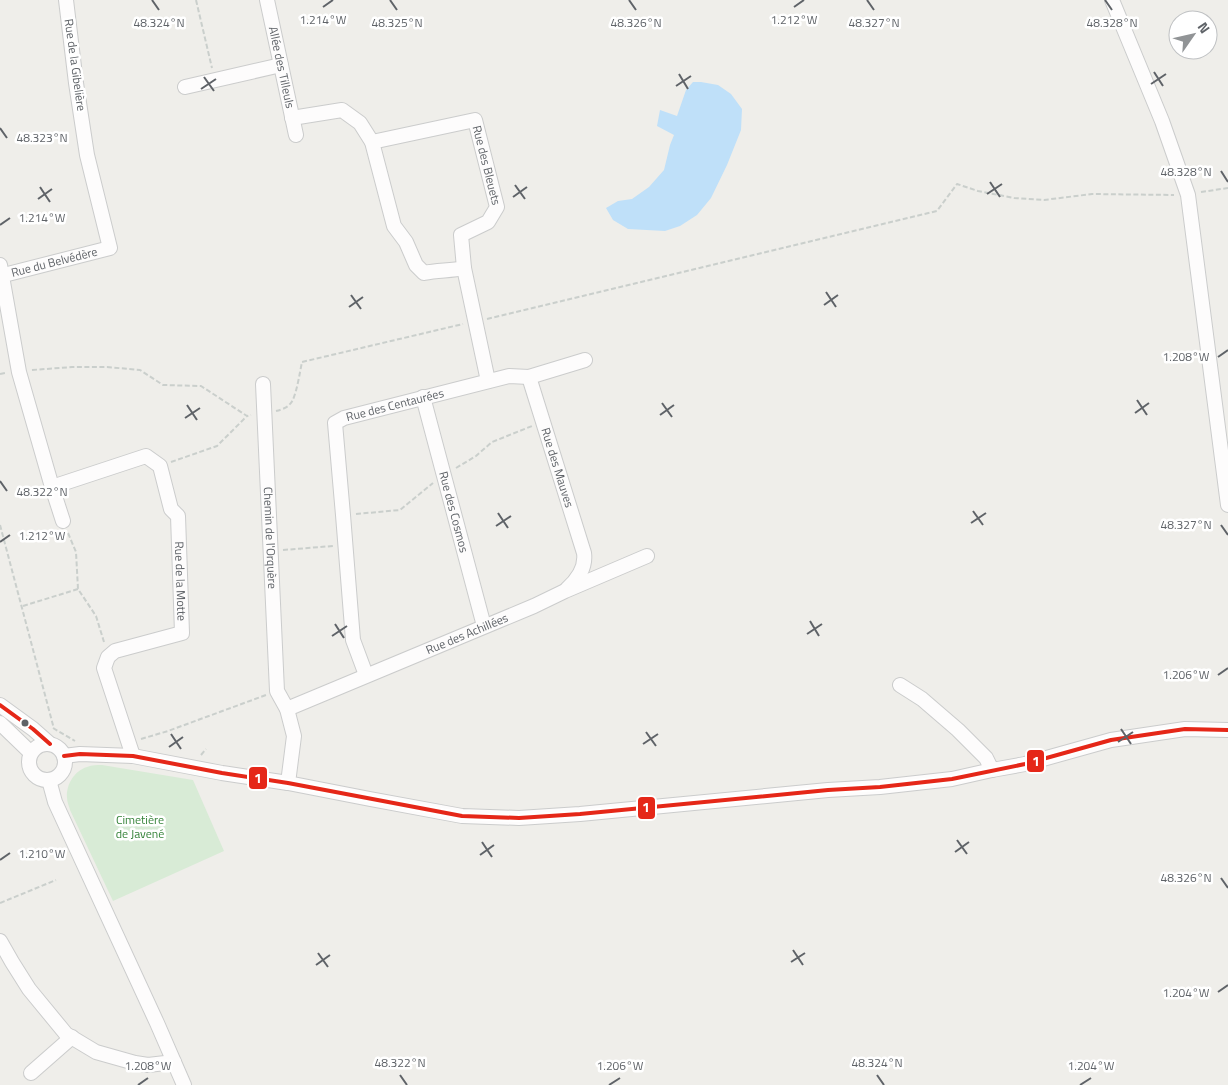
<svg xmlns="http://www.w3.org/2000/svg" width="1228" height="1085" font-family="'Titillium Web',sans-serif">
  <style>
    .green { fill: #d8ebd6 }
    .water { fill: #bfe0f9 }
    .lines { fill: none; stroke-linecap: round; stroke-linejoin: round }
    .minor-casing { stroke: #cbcccc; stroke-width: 16 }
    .path { stroke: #cacfcc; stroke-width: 2; stroke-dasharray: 5 2.5; stroke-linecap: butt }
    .minor { stroke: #fdfcfc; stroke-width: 14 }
    .bus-1-casing { stroke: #fff; stroke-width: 8 }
    .bus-1 { stroke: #e52718; stroke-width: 4 }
    .ticks { fill: none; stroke: #5f6368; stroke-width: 2 }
    .bus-dot { fill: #5f6368; stroke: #fff; stroke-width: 2 }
    .labels { text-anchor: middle; stroke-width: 5; stroke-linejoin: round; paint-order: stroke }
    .street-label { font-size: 12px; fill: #5f6368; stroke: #fff }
    .park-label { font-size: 12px; fill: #348238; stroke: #fff }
    .ticks-label { font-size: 12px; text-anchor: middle; fill: #5f6368; stroke: #fff; stroke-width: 5; stroke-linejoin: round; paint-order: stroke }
    .line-badge { stroke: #fff; stroke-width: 2 }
    .badge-label { font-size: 14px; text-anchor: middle; font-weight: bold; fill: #fff }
  </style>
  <rect width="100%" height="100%" fill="#efeeea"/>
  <path class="green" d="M 102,765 L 193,780 L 224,851 L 113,901 L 70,810 C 69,806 67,802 67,798 C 66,785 74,771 87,767 C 92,765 97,765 102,765 Z"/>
  <path class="water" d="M 693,82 L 701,82 L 718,85 L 731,94 L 742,109 L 741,130 L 727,165 L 711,198 L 697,215 L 680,226 L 665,231 L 628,229 L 613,220 L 606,208 L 618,201 L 632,199 L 649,187 L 664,170 L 670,145 L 674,135 L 657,126 L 660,110 L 677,116 L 686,90 Z"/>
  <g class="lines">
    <g class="minor-casing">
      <g id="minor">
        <path id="s1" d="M 267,0 L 296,135"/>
        <path d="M 1112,0 L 1162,121 L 1188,195 L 1228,505"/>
        <path d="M 185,87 L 281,65"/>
        <path d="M 292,118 L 342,110 L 360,123 L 372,142 L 394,226 L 406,242 L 416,265 L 424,273 C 438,270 451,271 464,268"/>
        <path id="s2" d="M 372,142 L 475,120 L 497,207 L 488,222 L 461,235 L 464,268 L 488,381"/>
        <path id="s3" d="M 0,265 L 19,372 L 52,487 L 146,456 L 160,466 L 171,509 L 178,516 L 182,633 L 115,651 L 108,657 L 104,668 L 133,756"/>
        <path id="s4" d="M 0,276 L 110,248 L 87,155 L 76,83 L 66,0"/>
        <path id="s5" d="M 529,377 L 584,553 C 586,567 577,580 567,589"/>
        <path id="s6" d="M 263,384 L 277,691 L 287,709 L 294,736 L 288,783"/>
        <path id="s7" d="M 423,397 L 484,626"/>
        <path d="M 52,487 L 63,521"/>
        <path id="s8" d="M 366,675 L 353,640 L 343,515 L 335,423 L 344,418 L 509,376 L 529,377 L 585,360"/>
        <path d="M 900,685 L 922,699 L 958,730 L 986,758 L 992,770"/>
        <path d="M 0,705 L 33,729 L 50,744"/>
        <path id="s9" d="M 287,709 L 534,606 L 565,591 L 647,556"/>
        <path d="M 0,723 L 31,753"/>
        <circle cx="47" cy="762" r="18"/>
        <path d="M 64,756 L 80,754 L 133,756 L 222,773 L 288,783 L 370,799 L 462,816 L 519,818 L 580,814 L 828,790 L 880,787 L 952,779 L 992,770 L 1025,764 L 1111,740 L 1185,729 L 1228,730"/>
        <path d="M 49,780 L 55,802 L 157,1023 L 184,1085"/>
        <path d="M 0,941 L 12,962 L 29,989 L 66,1034 L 96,1052 L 135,1063 L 148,1065 L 174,1062"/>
        <path d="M 31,1073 L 72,1037"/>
      </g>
    </g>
    <path class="path" d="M 196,0 L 212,68
      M 1201,192 L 1228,188
      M 487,319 L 937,211 L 957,184 L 978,191 L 1014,198 L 1044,200 L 1092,194 L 1174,195
      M 32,370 L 72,367 L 107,367 L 140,370 L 163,385 L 201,386 L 247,416 L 251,415
      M 0,374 L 5,373
      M 276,411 C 280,410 287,408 290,404 C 296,399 300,371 302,362 L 463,324
      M 171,462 L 217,446 L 247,416
      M 456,468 L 476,456 L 492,442 L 532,426
      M 356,514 L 400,510 L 433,483
      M 0,525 L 54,729
      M 68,533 L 76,552 L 78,589 L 96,616 L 104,642
      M 283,550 L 333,546
      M 23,606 L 78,589
      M 53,728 L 75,741
      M 141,739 L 168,731 L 266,695
      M 201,755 L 206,749
      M 0,903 L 56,880"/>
    <use href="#minor" class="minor"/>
    <g class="bus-1-casing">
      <path id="bus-1" d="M 0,705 L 33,729 L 50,744
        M 64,756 L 80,754 L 133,756 L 222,773 L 288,783 L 462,816 L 519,818 L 580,814 L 828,790 L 880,787 L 952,779 L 1025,764 L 1111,740 L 1185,729 L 1228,730"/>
    </g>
    <use href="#bus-1" class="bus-1"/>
  </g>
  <path class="ticks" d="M 152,0 L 159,10M 390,0 L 397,10M 629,0 L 636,10M 867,0 L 874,10M 1105,0 L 1112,10M 323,7 L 333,0M 794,7 L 804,0M 1154,72 L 1163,86M 679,74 L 688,89M 204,77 L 214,91M 1151,84 L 1166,74M 676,86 L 691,76M 201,89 L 216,79M 0,128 L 7,138M 1221,171 L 1228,182M 990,182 L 1000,197M 515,185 L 525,199M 40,187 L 50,202M 987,194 L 1002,184M 513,197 L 527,187M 38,199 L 52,189M 0,225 L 10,218M 826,292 L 836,307M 351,295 L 361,309M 824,305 L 838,295M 349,307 L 363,297M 1218,357 L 1228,350M 1137,400 L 1147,415M 662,403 L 672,417M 187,405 L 197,420M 1135,413 L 1149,403M 660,415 L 674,405M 185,418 L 200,408M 0,481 L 7,491M 973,511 L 983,525M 498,513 L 508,528M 971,523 L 986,513M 1221,525 L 1228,535M 496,526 L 511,516M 0,542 L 10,535M 810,621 L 819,636M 335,624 L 344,638M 807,634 L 822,624M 332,636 L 347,626M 1218,675 L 1228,668M 1121,729 L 1131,744M 646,732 L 656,746M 171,734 L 181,749M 1118,742 L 1133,732M 643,744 L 658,734M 169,747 L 183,737M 957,840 L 967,854M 482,842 L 492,857M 955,852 L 969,842M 480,855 L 494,845M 0,860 L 10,853M 1221,878 L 1228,888M 793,950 L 803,965M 318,953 L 328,967M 791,962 L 805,953M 316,965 L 330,955M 1218,992 L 1228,985M 400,1075 L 407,1085M 877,1075 L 884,1085M 138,1085 L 148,1078M 609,1085 L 620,1078M 1080,1085 L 1091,1078"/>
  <circle class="bus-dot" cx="25" cy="723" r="4.5"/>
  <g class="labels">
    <g class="street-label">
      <text transform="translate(75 65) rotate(82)" y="4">Rue de la Gibelière</text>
      <text dy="4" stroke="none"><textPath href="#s1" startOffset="69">Allée des Tilleuls</textPath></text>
      <text dy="4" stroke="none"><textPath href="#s2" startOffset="152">Rue des Bleuets</textPath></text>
      <text dy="4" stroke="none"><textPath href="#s4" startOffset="56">Rue du Belvédère</textPath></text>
      <text dy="4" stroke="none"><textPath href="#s8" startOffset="318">Rue des Centaurées</textPath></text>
      <text dy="4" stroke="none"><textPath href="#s5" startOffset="95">Rue des Mauves</textPath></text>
      <text dy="4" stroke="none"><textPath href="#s7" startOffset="119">Rue des Cosmos</textPath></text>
      <text dy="4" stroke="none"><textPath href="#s6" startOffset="154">Chemin de l'Orquère</textPath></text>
      <text dy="4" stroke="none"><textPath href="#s3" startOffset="464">Rue de la Motte</textPath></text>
      <text dy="4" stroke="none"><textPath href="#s9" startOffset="195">Rue des Achillées</textPath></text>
    </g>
    <g class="park-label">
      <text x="140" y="824">Cimetière<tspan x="140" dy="14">de Javené</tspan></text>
    </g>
  </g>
  <g class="ticks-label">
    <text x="794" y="24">1.212°W</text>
    <text x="323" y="24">1.214°W</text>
    <text x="159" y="27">48.324°N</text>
    <text x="397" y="27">48.325°N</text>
    <text x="636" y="27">48.326°N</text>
    <text x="874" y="27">48.327°N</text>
    <text x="1112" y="27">48.328°N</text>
    <text x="42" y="142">48.323°N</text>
    <text x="1186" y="176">48.328°N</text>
    <text x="42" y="222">1.214°W</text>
    <text x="1186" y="361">1.208°W</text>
    <text x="42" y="496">48.322°N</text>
    <text x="1186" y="529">48.327°N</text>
    <text x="42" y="540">1.212°W</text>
    <text x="1186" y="679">1.206°W</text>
    <text x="42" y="858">1.210°W</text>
    <text x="1186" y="882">48.326°N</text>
    <text x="1186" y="997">1.204°W</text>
    <text x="400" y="1067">48.322°N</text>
    <text x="877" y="1067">48.324°N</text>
    <text x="148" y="1070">1.208°W</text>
    <text x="620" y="1070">1.206°W</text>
    <text x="1091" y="1070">1.204°W</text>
  </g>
  <g class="line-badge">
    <rect x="1026" y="749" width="19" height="24" rx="5" fill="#e52718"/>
    <rect x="248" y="766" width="20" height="24" rx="5" fill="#e52718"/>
    <rect x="637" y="796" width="19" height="24" rx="5" fill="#e52718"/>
  </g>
  <g class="badge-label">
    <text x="1036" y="766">1</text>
    <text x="258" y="783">1</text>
    <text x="646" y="812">1</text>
  </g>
  <g transform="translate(1193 35) rotate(56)"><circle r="24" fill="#ffffff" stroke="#bfc1c3"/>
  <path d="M0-4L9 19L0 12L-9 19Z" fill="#919496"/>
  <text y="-8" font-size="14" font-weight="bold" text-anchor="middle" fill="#5f6368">N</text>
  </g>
</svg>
